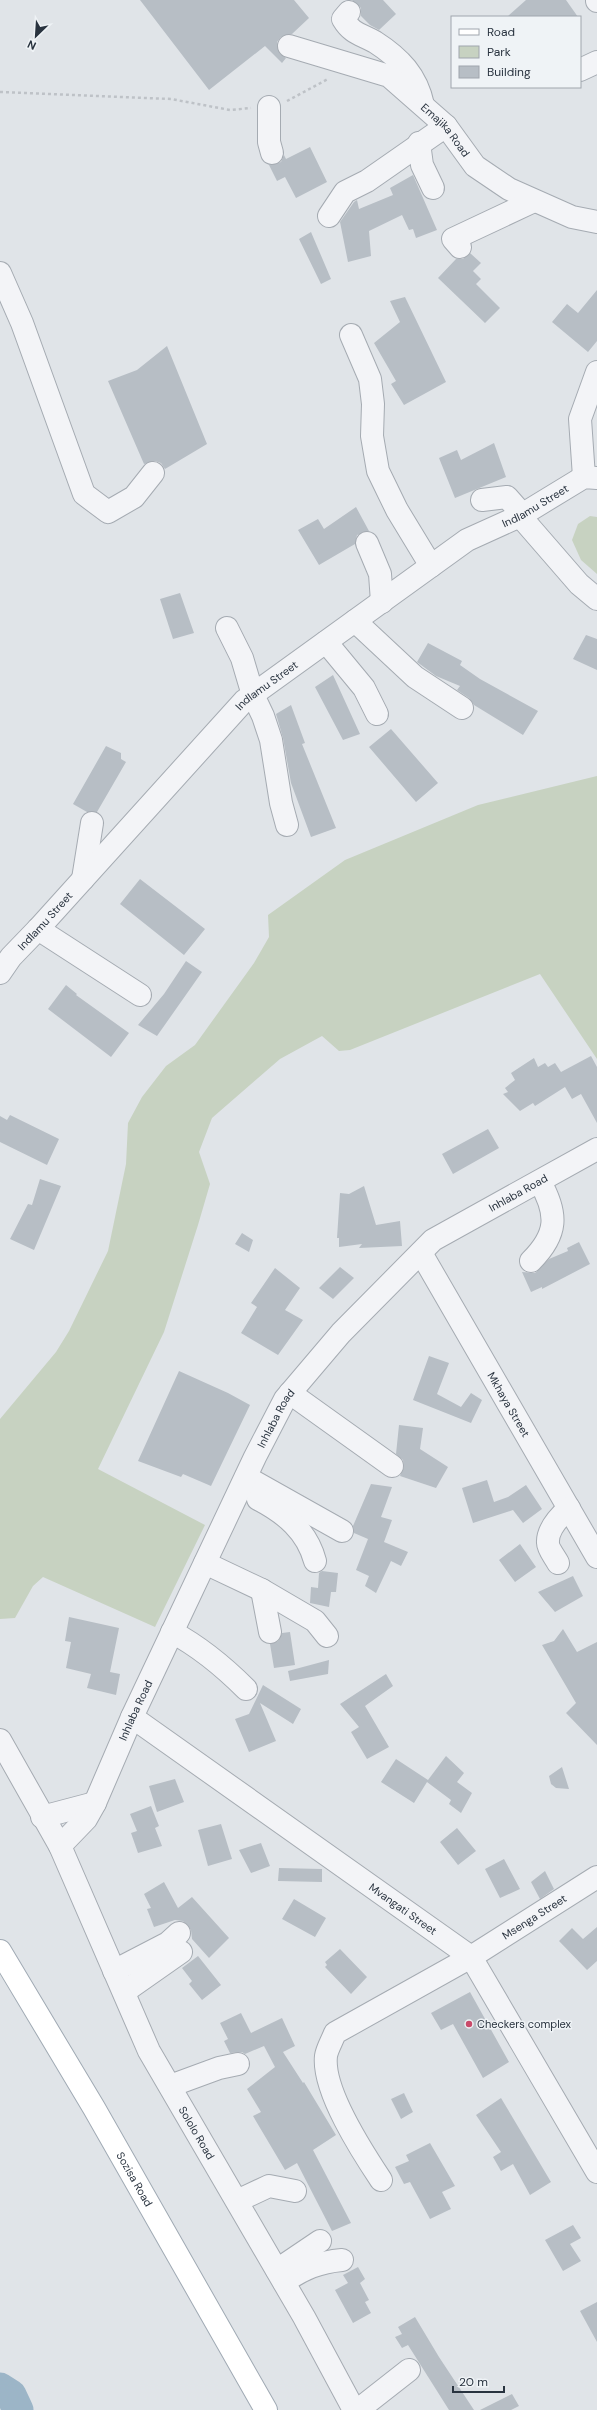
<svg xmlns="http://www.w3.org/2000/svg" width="597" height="2410" font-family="'DM Sans',sans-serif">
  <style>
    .green { fill: #c7d2c1 }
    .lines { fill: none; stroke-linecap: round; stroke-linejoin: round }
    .river { stroke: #9cb5c7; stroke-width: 31 }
    .building { fill: #b7bec5 }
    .minor-casing { stroke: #a5abb2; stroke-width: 24 }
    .major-casing { stroke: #a0aab4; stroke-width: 24 }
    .path { stroke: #bec2c7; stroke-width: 2.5; stroke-dasharray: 3 3; stroke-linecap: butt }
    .minor { stroke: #f3f4f7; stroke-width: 22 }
    .major { stroke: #fff; stroke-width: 22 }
    .poi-dot { fill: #c94a6a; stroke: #eff3f6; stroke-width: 1.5 }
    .labels { text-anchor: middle; stroke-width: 3; stroke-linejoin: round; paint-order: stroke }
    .street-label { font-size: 11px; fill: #29333f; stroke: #eff3f6 }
    .poi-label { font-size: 11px; fill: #29333f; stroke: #eff3f6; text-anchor: start }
  </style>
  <rect width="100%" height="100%" fill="#e0e4e8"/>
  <path class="green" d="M 590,516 L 597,517 L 597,574 L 581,560 L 572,540 L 578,524 Z
    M 597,776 L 597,1059 L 540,974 L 350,1050 L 339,1051 L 322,1036 L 280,1059 L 212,1118 L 199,1152 L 210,1184 L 198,1225 L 164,1332 L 98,1469 L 205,1525 L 155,1627 L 43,1577 L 33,1586 L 15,1618 L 0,1619 L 0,1419 L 56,1352 L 69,1331 L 108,1251 L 126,1164 L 128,1123 L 142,1097 L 166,1066 L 195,1045 L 254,963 L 269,937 L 268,915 L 345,860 L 478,805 Z"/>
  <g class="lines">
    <path class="river" d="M 0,2388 L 11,2395 L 18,2410"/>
  </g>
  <path class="building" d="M 140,0 L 294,0 L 309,18 L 292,34 L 281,37 L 277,42 L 280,54 L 286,58 L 282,63 L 265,46 L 209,90 Z
    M 352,0 L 383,0 L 396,14 L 379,30 L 370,25 L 361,16 L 361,8 Z
    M 526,0 L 566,0 L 578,17 L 507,17 Z
    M 310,147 L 327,182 L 296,198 L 285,177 L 277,181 L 269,165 L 281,162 L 284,155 L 286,159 Z
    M 413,175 L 437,230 L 416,238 L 413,229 L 409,230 L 402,215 L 369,231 L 371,256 L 348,262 L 340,222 L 354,202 L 357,200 L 359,209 L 393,195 L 390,188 Z
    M 311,232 L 331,279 L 321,284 L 299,239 Z
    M 470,253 L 481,263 L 473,271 L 481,279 L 476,284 L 500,308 L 485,323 L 438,278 L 456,259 L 463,259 Z
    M 597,290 L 597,341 L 588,352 L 552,322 L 567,304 L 578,313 Z
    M 405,297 L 446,382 L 404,405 L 391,384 L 396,381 L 374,343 L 400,322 L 390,301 Z
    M 167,346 L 207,444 L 165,469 L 161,463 L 155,461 L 144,464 L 108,381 L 137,370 Z
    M 494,443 L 506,477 L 455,498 L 439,458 L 457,450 L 461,460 Z
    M 356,507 L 369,531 L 357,535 L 355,544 L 319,565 L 298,530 L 318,519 L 324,529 Z
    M 180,593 L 194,633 L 173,639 L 160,599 Z
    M 586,635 L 597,639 L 597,670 L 573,659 Z
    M 428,643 L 462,661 L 460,665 L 480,679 L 538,711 L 523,735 L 474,705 L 469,698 L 457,690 L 460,686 L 436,676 L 417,662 Z
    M 333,675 L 360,734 L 343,740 L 315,687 Z
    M 291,705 L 305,743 L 302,744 L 336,828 L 311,837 L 291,783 L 283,738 L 276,714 Z
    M 391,729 L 438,783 L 416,802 L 369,747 Z
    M 106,746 L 121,753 L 121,759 L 126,762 L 97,812 L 87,812 L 73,804 Z
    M 140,879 L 205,929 L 184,955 L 120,904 Z
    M 186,961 L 202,972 L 157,1036 L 138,1025 L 164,994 Z
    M 66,985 L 77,994 L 76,995 L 129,1033 L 111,1057 L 48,1009 Z
    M 591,1056 L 597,1067 L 597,1123 L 581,1094 L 572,1099 L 565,1087 L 535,1106 L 533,1103 L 520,1111 L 503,1094 L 508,1092 L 505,1088 L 515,1080 L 511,1073 L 534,1058 L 538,1067 L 545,1063 L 548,1067 L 555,1063 L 561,1072 Z
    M 10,1115 L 59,1139 L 47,1165 L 0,1142 L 0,1116 L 7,1120 Z
    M 488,1129 L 499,1148 L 453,1174 L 442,1154 Z
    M 40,1179 L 61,1186 L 34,1250 L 10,1239 L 28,1204 L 32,1205 Z
    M 364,1186 L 376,1225 L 400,1221 L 402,1246 L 359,1248 L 362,1244 L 339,1247 L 339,1238 L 337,1238 L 340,1193 L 349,1194 Z
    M 242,1233 L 253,1240 L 249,1252 L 235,1244 Z
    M 579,1242 L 590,1264 L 542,1289 L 542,1287 L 531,1292 L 522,1272 L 535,1273 L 549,1259 L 568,1251 L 567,1248 Z
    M 340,1267 L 354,1278 L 333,1299 L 319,1288 Z
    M 275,1268 L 300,1288 L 285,1310 L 303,1320 L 278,1355 L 241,1333 L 257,1307 L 251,1303 Z
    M 429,1356 L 449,1363 L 437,1394 L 461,1407 L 471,1393 L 482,1400 L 471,1423 L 413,1400 Z
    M 179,1371 L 228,1393 L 250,1405 L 211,1486 L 183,1474 L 181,1477 L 138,1461 Z
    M 399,1425 L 423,1428 L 420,1449 L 448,1467 L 436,1488 L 400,1476 L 404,1467 L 403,1460 L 396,1454 Z
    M 487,1480 L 494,1502 L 508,1497 L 526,1485 L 542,1509 L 523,1523 L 513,1510 L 473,1523 L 462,1488 Z
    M 371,1484 L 392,1487 L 381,1517 L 392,1520 L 384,1542 L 408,1552 L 401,1566 L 391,1561 L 376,1593 L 365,1586 L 369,1576 L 356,1570 L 368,1539 L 354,1533 L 353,1526 Z
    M 520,1544 L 536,1567 L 515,1582 L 499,1560 Z
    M 322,1571 L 338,1573 L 336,1592 L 331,1592 L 329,1607 L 310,1603 L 311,1587 L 318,1588 L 319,1573 Z
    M 573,1576 L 583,1596 L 555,1612 L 538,1592 Z
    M 69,1617 L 119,1628 L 110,1672 L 120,1674 L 116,1695 L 87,1688 L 91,1674 L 66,1668 L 71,1642 L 65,1641 Z
    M 563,1629 L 577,1652 L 597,1642 L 597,1745 L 566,1713 L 576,1703 L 542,1645 L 554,1641 Z
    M 290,1632 L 295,1665 L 274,1668 L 270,1644 L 278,1641 L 282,1633 Z
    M 329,1660 L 328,1674 L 290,1681 L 288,1671 Z
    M 386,1674 L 393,1686 L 365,1706 L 389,1747 L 367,1759 L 351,1732 L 359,1727 L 340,1704 Z
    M 263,1685 L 301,1709 L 293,1724 L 260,1703 L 276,1741 L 249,1752 L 235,1719 L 249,1714 Z
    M 446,1756 L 464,1773 L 457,1782 L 472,1793 L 461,1813 L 449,1804 L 451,1800 L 427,1782 L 414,1803 L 381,1782 L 396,1759 L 428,1780 Z
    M 562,1767 L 569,1789 L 556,1788 L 551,1784 L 549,1776 Z
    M 175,1779 L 184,1802 L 157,1812 L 149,1786 Z
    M 151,1806 L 159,1826 L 155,1828 L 162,1846 L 138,1853 L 131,1833 L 137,1831 L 130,1814 Z
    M 221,1824 L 232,1859 L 208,1866 L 198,1830 Z
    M 457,1828 L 476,1851 L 458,1865 L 440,1842 Z
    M 261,1843 L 270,1866 L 251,1873 L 239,1850 Z
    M 504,1859 L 520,1889 L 500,1898 L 485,1869 Z
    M 279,1868 L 322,1869 L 322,1882 L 278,1881 Z
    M 545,1871 L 554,1889 L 540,1899 L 531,1882 Z
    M 164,1882 L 178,1908 L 192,1897 L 229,1938 L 209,1958 L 192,1939 L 191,1930 L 183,1921 L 175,1920 L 154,1927 L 147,1909 L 151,1908 L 144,1894 Z
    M 294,1899 L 326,1918 L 315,1937 L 282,1919 Z
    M 597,1927 L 597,1961 L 587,1970 L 559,1941 L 572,1928 L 583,1939 Z
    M 340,1949 L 367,1977 L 351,1994 L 325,1967 L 327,1965 L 325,1962 Z
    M 198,1956 L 221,1985 L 202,2000 L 189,1984 L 192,1981 L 182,1968 Z
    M 470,1992 L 509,2062 L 483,2078 L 453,2024 L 441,2030 L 431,2013 Z
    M 241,2013 L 251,2033 L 282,2018 L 295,2046 L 283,2052 L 303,2083 L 304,2082 L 336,2135 L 313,2150 L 351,2223 L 332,2231 L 297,2163 L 285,2170 L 253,2116 L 261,2112 L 247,2089 L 275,2067 L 264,2046 L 245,2054 L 242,2052 L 230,2053 L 224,2041 L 228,2039 L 220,2023 Z
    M 404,2093 L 413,2112 L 401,2119 L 391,2099 Z
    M 501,2098 L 551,2182 L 530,2195 L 513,2164 L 501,2171 L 493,2157 L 501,2152 L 476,2115 Z
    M 430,2143 L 455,2186 L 442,2192 L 451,2209 L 430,2219 L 410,2182 L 404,2184 L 395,2167 L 409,2161 L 406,2155 Z
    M 573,2225 L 581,2238 L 570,2244 L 581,2261 L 563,2271 L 545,2240 Z
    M 358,2267 L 365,2279 L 360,2283 L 369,2300 L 365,2302 L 371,2313 L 353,2323 L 335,2290 L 348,2283 L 343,2275 Z
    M 597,2302 L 597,2342 L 580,2311 Z
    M 415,2317 L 439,2357 L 474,2410 L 449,2410 L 408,2345 L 402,2348 L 395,2337 L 402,2334 L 398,2327 Z
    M 512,2394 L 519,2406 L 511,2410 L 480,2410 Z"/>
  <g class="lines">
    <g class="minor-casing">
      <g id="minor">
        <path d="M 597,0 L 597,1"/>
        <path d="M 349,12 L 343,19 C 352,34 361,34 375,42 C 400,58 417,76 423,105"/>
        <path id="s1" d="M 289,46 L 389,76 L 446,126 L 475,166 L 509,189 L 572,217 L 597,222"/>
        <path d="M 580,70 L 597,62"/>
        <path d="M 269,107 L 269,142 L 272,153"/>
        <path d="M 419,143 L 422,165 L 433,188"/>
        <path d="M 329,216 L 345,192 L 367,181 L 446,126"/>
        <path d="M 460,247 L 453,239 L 534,201"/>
        <path d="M 0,273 L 22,323 L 84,494 L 108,512 L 134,497 L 153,473"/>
        <path d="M 351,335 L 370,379 L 373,404 L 372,436 L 378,471 L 397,510 L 431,566"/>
        <path d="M 584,477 L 580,419 L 597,372"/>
        <path d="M 482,500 L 507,497 L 522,514"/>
        <path d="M 520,516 L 579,584 L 597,599"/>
        <path d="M 367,543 L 380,574 L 382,602"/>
        <path d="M 355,621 L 415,677 L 462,708"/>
        <path d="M 227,628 L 242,658 L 253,695 L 263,716 L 271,740 L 281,803 L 287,825"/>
        <path d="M 326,642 L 364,688 L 377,714"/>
        <path d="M 83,879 L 92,823"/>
        <path d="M 38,929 L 140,995"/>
        <path id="s2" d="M 0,973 L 11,957 L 38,929 L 244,701 L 467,540 L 520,516 L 584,477 L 597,478"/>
        <path id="s3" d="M 421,1253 L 597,1557"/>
        <path d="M 531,1261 C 558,1234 558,1214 540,1182"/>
        <path d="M 290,1393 L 392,1466"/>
        <path d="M 246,1477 L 342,1531"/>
        <path d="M 258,1499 C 285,1513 307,1531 315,1561"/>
        <path d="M 205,1563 L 262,1590 L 315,1621 L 327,1636"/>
        <path d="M 558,1563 C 555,1557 548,1549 548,1543 C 547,1529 560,1516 569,1508"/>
        <path d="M 262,1590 L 270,1632"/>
        <path d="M 172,1632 C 200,1647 223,1666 246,1689"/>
        <path id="s4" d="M 132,1717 L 471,1957 L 597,2172"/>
        <path id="s5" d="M 0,1740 L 60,1846 L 149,2051 L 304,2317 L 354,2410"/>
        <path d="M 42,1817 L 95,1803"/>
        <path id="s6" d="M 60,1846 L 86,1819 L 95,1803 L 132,1717 L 255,1457 L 285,1399 L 341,1333 L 433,1240 L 597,1149"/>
        <path d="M 114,1971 L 168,1943 L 179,1933"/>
        <path d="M 124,1992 L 181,1952"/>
        <path d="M 170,2086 L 219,2068 L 238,2064"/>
        <path id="s7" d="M 381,2180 C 363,2153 322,2090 326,2056 C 327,2049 332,2041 335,2033 L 471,1957 L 597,1877"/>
        <path d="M 237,2201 L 269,2186 L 295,2191"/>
        <path d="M 277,2270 L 320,2241"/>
        <path d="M 284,2282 C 303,2269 319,2262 342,2260"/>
        <path d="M 358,2410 L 409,2370"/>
      </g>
    </g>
    <g class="major-casing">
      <g id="major">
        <path id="s8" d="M 0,1951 L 94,2108 L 266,2410"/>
      </g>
    </g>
    <path class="path" d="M 0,92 L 171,99 L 230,110 L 251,108
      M 287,101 L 328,79"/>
    <use href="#minor" class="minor"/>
    <use href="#major" class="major"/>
  </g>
  <circle class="poi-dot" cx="469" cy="2024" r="4"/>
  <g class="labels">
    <g class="street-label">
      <text dy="4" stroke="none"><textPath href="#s1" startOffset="183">Emajika Road</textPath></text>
      <text dy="4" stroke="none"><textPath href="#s2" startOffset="717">Indlamu Street</textPath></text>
      <text dy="4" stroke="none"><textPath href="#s2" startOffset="393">Indlamu Street</textPath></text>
      <text dy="4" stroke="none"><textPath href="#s2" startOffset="69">Indlamu Street</textPath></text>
      <text dy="4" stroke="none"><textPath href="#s6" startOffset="817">Inhlaba Road</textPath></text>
      <text dy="4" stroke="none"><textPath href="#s3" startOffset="175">Mkhaya Street</textPath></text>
      <text dy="4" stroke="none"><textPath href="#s6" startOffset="481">Inhlaba Road</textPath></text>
      <text dy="4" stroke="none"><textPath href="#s6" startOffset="157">Inhlaba Road</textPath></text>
      <text dy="4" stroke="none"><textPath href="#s4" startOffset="332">Mvangati Street</textPath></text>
      <text dy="4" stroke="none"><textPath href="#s7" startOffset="393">Msenga Street</textPath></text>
      <text dy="4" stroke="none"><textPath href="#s5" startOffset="440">Sololo Road</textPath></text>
      <text dy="4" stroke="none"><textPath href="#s8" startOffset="265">Sozisa Road</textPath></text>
    </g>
    <g class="poi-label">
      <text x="477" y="2028">Checkers complex</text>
    </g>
  </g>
  <rect x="451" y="16" width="130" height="72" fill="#eff3f6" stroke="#a0a6ad"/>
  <rect x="459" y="29" width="20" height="6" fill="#ffffff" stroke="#a0a6ad"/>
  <text x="487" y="36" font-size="12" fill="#29333f">Road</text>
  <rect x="459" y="46" width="20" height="12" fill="#c7d2c1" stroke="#a0a6ad"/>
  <text x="487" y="56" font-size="12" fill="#29333f">Park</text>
  <rect x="459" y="66" width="20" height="12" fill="#b7bec5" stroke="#a0a6ad"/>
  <text x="487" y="76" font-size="12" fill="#29333f">Building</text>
  <g transform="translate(36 36) rotate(205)" stroke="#eff3f6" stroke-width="3" paint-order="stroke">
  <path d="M0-3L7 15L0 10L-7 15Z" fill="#29333f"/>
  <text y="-6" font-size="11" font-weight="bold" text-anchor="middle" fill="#29333f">N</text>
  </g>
  <path d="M453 2386v6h51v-6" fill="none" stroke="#29333f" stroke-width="2"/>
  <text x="459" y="2386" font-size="12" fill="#29333f" stroke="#eff3f6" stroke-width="3" paint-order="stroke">20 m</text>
</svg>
